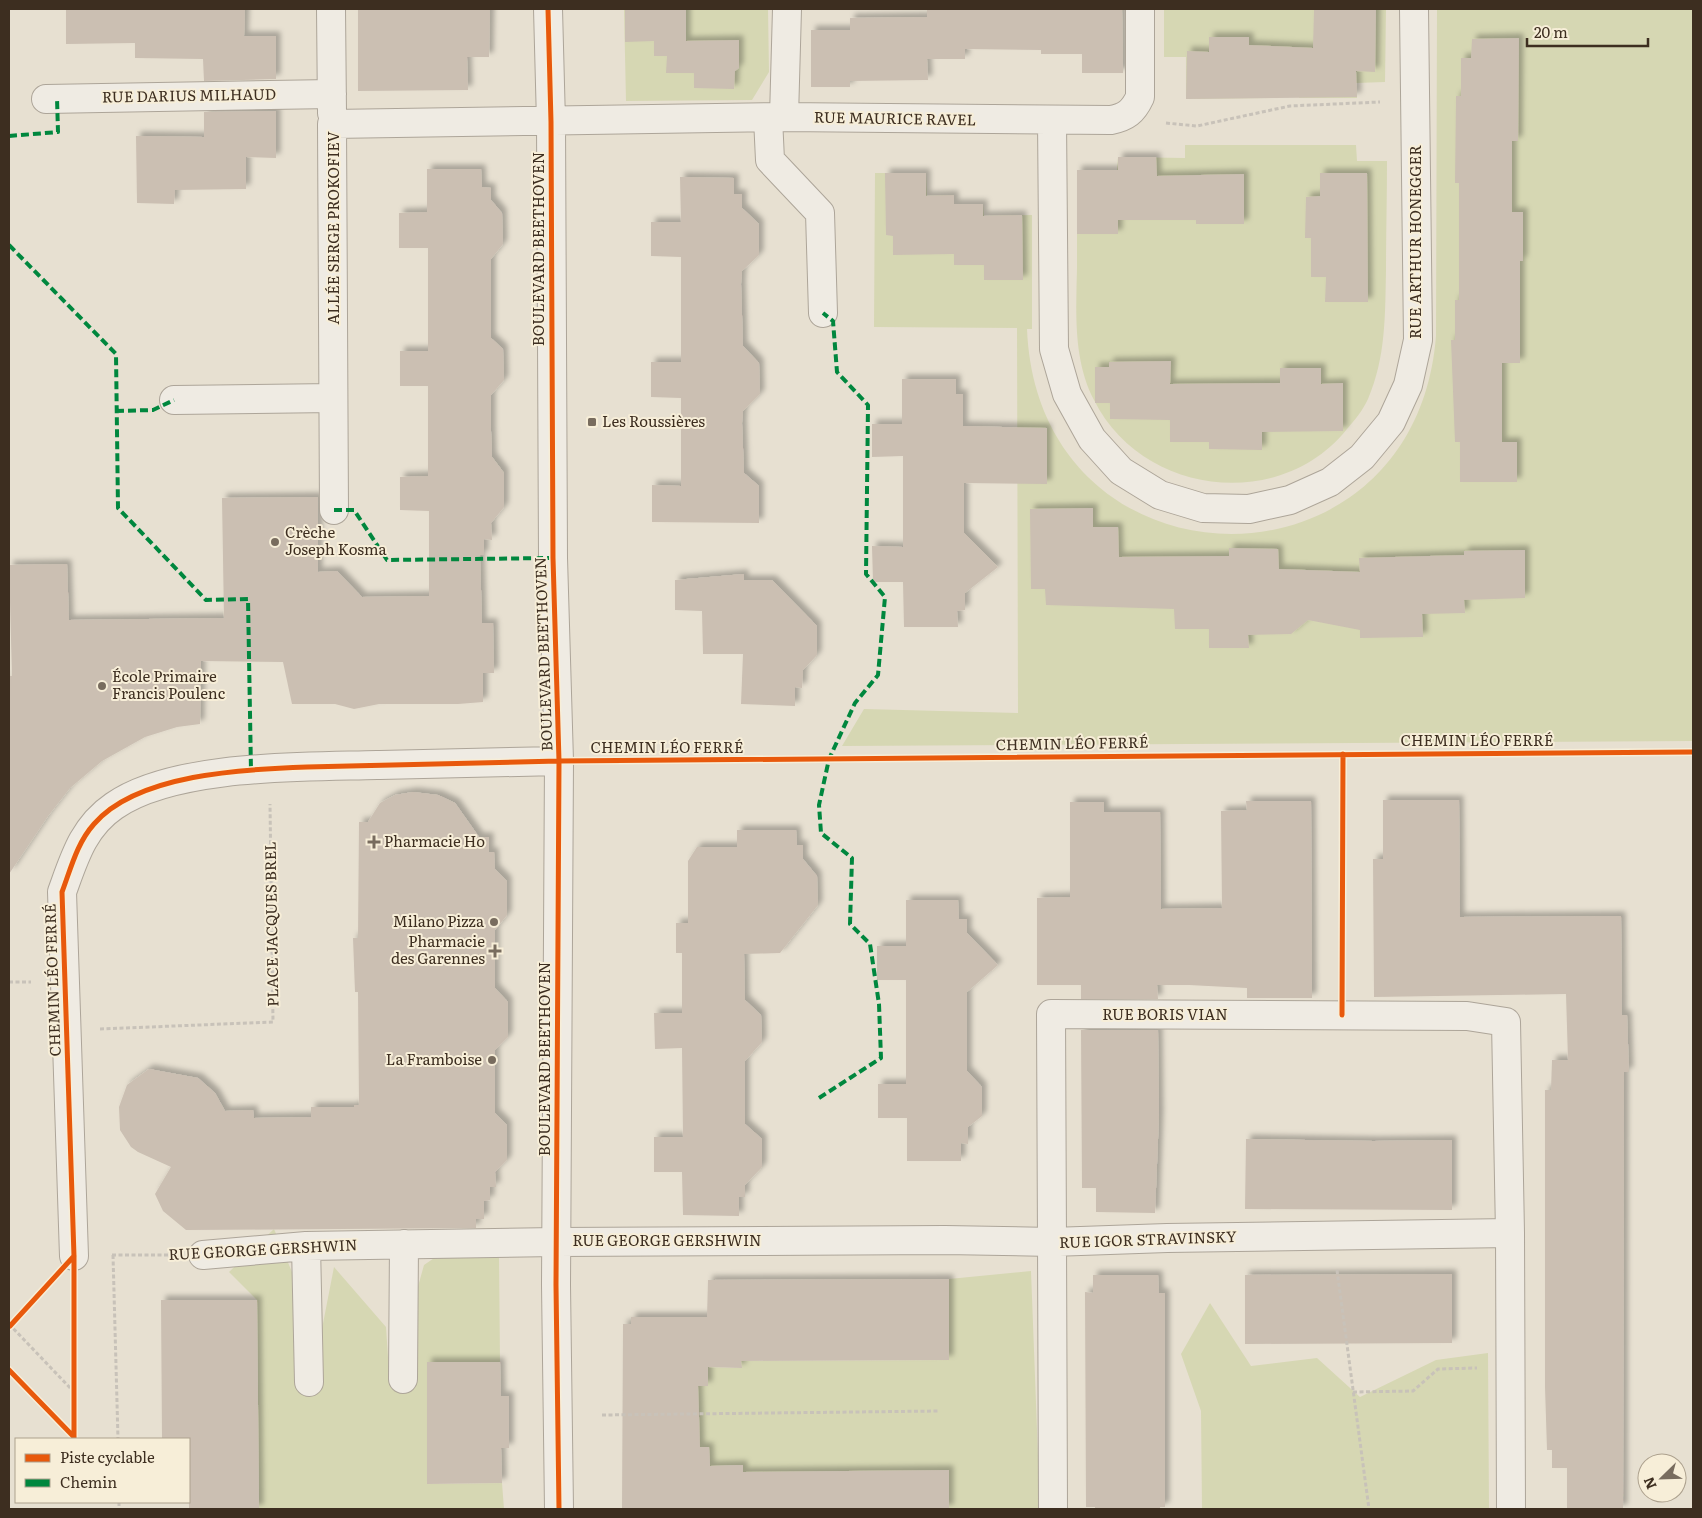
<svg xmlns="http://www.w3.org/2000/svg" width="1702" height="1518" font-family="Literata,serif">
  <style>
    .green { fill: #d6d7b3 }
    .building { fill: #cbbfb2; filter: url(#shadow) }
    .lines { fill: none; stroke-linecap: round; stroke-linejoin: round }
    .minor-casing { stroke: #ada599; stroke-width: 30 }
    .path { stroke: #c8c2b9; stroke-width: 3; stroke-dasharray: 4 2.5; stroke-linecap: butt }
    .minor { stroke: #efebe3; stroke-width: 28 }
    .quiet { stroke: #00873e; stroke-width: 4; stroke-dasharray: 8 4; stroke-linecap: butt }
    .cycleway-casing { stroke: #f7eed8; stroke-width: 8 }
    .cycleway { stroke: #e8590c; stroke-width: 5 }
    .poi-dot { fill: #786c5e; stroke: #f7eed8; stroke-width: 2 }
    .labels { text-anchor: middle; stroke-width: 4; stroke-linejoin: round; paint-order: stroke }
    .street-label { font-size: 15px; fill: #3d2e20; stroke: #f7eed8 }
    .poi-label { font-size: 15px; fill: #3d2e20; stroke: #f7eed8; text-anchor: start }
  </style>
  <defs>
    <filter id="shadow"><feDropShadow dx="4.5" dy="-4.5" stdDeviation="2.5" flood-color="#0004"/></filter>
  </defs>
  <rect width="100%" height="100%" fill="#e7e0d1"/>
  <path class="green" d="M 624,9 L 768,9 L 769,72 L 752,100 L 626,101 Z
    M 1164,9 L 1386,9 L 1385,82 L 1356,83 L 1357,98 L 1299,98 L 1299,72 L 1275,77 L 1275,98 L 1186,99 L 1186,57 L 1164,57 Z
    M 1437,9 L 1693,9 L 1693,741 L 842,746 L 864,709 L 1018,713 L 1017,328 L 874,327 L 875,173 L 926,173 L 927,196 L 954,195 L 954,204 L 983,204 L 984,216 L 1032,215 L 1032,329 L 1027,329 C 1038,598 1415,604 1436,336 Z
    M 1185,145 L 1356,145 L 1357,161 L 1387,161 C 1387,198 1386,234 1386,271 C 1385,315 1386,357 1368,399 C 1363,410 1355,420 1347,429 C 1280,513 1141,495 1094,400 C 1073,360 1076,312 1077,268 C 1077,236 1077,203 1077,170 L 1117,170 L 1118,157 L 1185,158 Z
    M 274,1229 L 320,1339 L 334,1267 L 386,1327 L 390,1387 L 424,1265 L 443,1252 L 499,1256 L 500,1362 L 427,1362 L 427,1484 L 502,1483 L 504,1509 L 259,1509 L 257,1300 L 229,1272 Z
    M 1031,1271 L 1040,1509 L 949,1509 L 949,1471 L 743,1472 L 743,1465 L 710,1466 L 709,1447 L 699,1447 L 698,1386 L 708,1386 L 708,1367 L 741,1368 L 741,1361 L 949,1360 L 949,1279 Z
    M 1210,1303 L 1251,1366 L 1317,1358 L 1360,1397 L 1436,1360 L 1488,1353 L 1489,1509 L 1202,1509 L 1201,1411 L 1181,1354 Z"/>
  <path class="building" d="M 66,9 L 245,9 L 244,36 L 276,36 L 276,79 L 204,81 L 203,59 L 135,58 L 135,43 L 66,44 Z
    M 358,9 L 490,9 L 489,57 L 467,57 L 468,90 L 358,91 Z
    M 625,9 L 686,9 L 686,41 L 739,40 L 739,68 L 735,71 L 734,89 L 694,88 L 694,73 L 666,73 L 667,56 L 654,56 L 654,41 L 625,42 Z
    M 927,9 L 1122,9 L 1123,73 L 1082,73 L 1082,54 L 1041,54 L 1041,50 L 965,49 L 965,59 L 927,59 L 928,80 L 850,81 L 850,87 L 811,87 L 811,30 L 850,30 L 850,18 L 927,17 Z
    M 1319,9 L 1376,9 L 1375,72 L 1356,71 L 1357,97 L 1186,99 L 1187,51 L 1209,52 L 1209,37 L 1249,37 L 1249,45 L 1313,48 L 1314,10 Z
    M 1519,38 L 1518,141 L 1512,141 L 1512,212 L 1523,212 L 1523,261 L 1520,261 L 1520,363 L 1502,363 L 1502,442 L 1517,442 L 1517,482 L 1460,482 L 1460,442 L 1455,442 L 1451,340 L 1455,340 L 1455,300 L 1459,300 L 1459,183 L 1455,183 L 1456,96 L 1461,96 L 1461,58 L 1471,58 L 1472,39 Z
    M 276,111 L 276,158 L 246,157 L 246,189 L 175,190 L 174,204 L 137,203 L 136,136 L 204,137 L 204,112 Z
    M 1118,157 L 1156,157 L 1157,176 L 1244,174 L 1244,224 L 1196,224 L 1196,220 L 1118,220 L 1118,234 L 1077,234 L 1077,170 L 1118,170 Z
    M 427,169 L 481,169 L 482,187 L 491,188 L 491,200 L 502,213 L 503,244 L 491,259 L 491,338 L 503,349 L 504,380 L 491,395 L 491,431 L 492,457 L 504,473 L 504,507 L 491,523 L 492,540 L 484,539 L 484,555 L 480,555 L 482,623 L 493,623 L 494,673 L 483,673 L 483,702 L 458,704 L 379,704 L 354,709 L 335,704 L 292,704 L 283,662 L 201,661 L 200,724 L 177,727 L 145,737 L 102,761 L 70,788 L 48,816 L 9,874 L 9,676 L 12,676 L 9,565 L 67,564 L 69,620 L 224,618 L 222,498 L 318,497 L 318,572 L 337,571 L 362,597 L 429,596 L 429,511 L 400,510 L 400,477 L 428,476 L 428,386 L 400,386 L 400,351 L 428,351 L 428,248 L 399,248 L 399,213 L 427,212 Z
    M 885,173 L 926,173 L 926,196 L 954,195 L 954,204 L 983,204 L 983,216 L 1022,215 L 1023,280 L 984,280 L 984,265 L 954,265 L 954,254 L 893,255 L 893,236 L 886,235 Z
    M 1320,173 L 1367,173 L 1368,302 L 1325,302 L 1326,277 L 1311,277 L 1311,238 L 1305,238 L 1306,197 L 1320,196 Z
    M 680,177 L 734,178 L 734,194 L 742,194 L 742,208 L 759,224 L 759,255 L 742,271 L 741,284 L 743,346 L 759,363 L 760,394 L 743,411 L 742,423 L 744,473 L 759,486 L 759,523 L 652,522 L 652,485 L 681,486 L 681,398 L 651,397 L 651,362 L 681,362 L 681,257 L 651,256 L 651,222 L 681,222 Z
    M 1171,361 L 1170,384 L 1280,383 L 1280,368 L 1321,368 L 1321,384 L 1343,383 L 1343,431 L 1262,432 L 1262,450 L 1209,449 L 1209,442 L 1170,442 L 1170,420 L 1110,419 L 1110,403 L 1095,403 L 1095,367 L 1109,367 L 1109,362 Z
    M 902,379 L 956,379 L 956,394 L 963,394 L 963,426 L 1047,428 L 1047,484 L 964,483 L 964,533 L 998,567 L 965,593 L 965,610 L 957,611 L 958,627 L 904,627 L 903,582 L 873,582 L 872,546 L 903,547 L 903,456 L 872,457 L 872,424 L 902,424 Z
    M 1093,508 L 1093,527 L 1118,527 L 1119,557 L 1229,556 L 1229,548 L 1278,549 L 1279,569 L 1360,572 L 1359,558 L 1464,555 L 1464,551 L 1525,550 L 1525,598 L 1464,600 L 1465,613 L 1422,614 L 1423,637 L 1360,638 L 1360,630 L 1308,620 L 1291,634 L 1248,635 L 1249,648 L 1209,648 L 1209,629 L 1175,629 L 1174,609 L 1046,605 L 1045,589 L 1031,589 L 1030,509 Z
    M 744,574 L 744,580 L 772,580 L 817,626 L 817,655 L 803,670 L 802,688 L 795,687 L 795,706 L 741,704 L 743,654 L 703,654 L 702,611 L 675,610 L 675,580 Z
    M 413,792 L 438,795 L 455,803 L 479,837 L 489,837 L 489,852 L 494,852 L 495,869 L 507,881 L 507,915 L 495,930 L 495,988 L 508,1002 L 508,1037 L 495,1050 L 495,1113 L 507,1125 L 507,1160 L 495,1172 L 496,1187 L 490,1187 L 490,1200 L 484,1201 L 484,1219 L 476,1219 L 476,1228 L 186,1230 L 163,1211 L 155,1194 L 171,1167 L 138,1152 L 131,1147 L 120,1130 L 119,1107 L 127,1085 L 149,1069 L 198,1078 L 215,1093 L 225,1111 L 253,1110 L 254,1118 L 311,1117 L 311,1107 L 354,1107 L 354,1105 L 359,1105 L 358,992 L 355,992 L 353,938 L 358,938 L 359,822 L 368,822 L 380,803 L 395,795 Z
    M 1383,800 L 1459,800 L 1460,917 L 1621,916 L 1622,1015 L 1627,1015 L 1629,1072 L 1624,1072 L 1623,1509 L 1567,1509 L 1567,1468 L 1552,1468 L 1552,1450 L 1547,1450 L 1545,1387 L 1545,1090 L 1551,1090 L 1552,1060 L 1568,1060 L 1566,994 L 1374,997 L 1373,859 L 1383,859 Z
    M 1246,801 L 1311,801 L 1312,998 L 1247,998 L 1247,988 L 1189,985 L 1157,985 L 1158,999 L 1081,999 L 1081,985 L 1037,985 L 1037,898 L 1070,897 L 1070,802 L 1104,802 L 1104,812 L 1160,812 L 1161,909 L 1222,908 L 1221,811 L 1247,810 Z
    M 737,830 L 796,830 L 797,845 L 803,845 L 803,859 L 817,876 L 818,905 L 780,953 L 744,954 L 745,1000 L 761,1015 L 762,1042 L 745,1061 L 745,1124 L 762,1139 L 762,1167 L 745,1185 L 745,1197 L 739,1197 L 739,1216 L 683,1215 L 682,1172 L 654,1172 L 654,1137 L 683,1137 L 682,1048 L 655,1049 L 654,1013 L 682,1013 L 682,953 L 676,953 L 676,923 L 688,923 L 688,861 L 697,847 L 737,847 Z
    M 906,900 L 958,900 L 959,919 L 967,919 L 967,933 L 998,965 L 967,992 L 967,1071 L 982,1087 L 982,1116 L 968,1127 L 968,1144 L 961,1143 L 961,1161 L 907,1161 L 907,1118 L 878,1118 L 878,1084 L 906,1084 L 906,980 L 877,980 L 877,946 L 906,946 Z
    M 1081,1030 L 1158,1030 L 1159,1115 L 1155,1213 L 1096,1212 L 1096,1188 L 1082,1188 Z
    M 1246,1139 L 1374,1141 L 1452,1140 L 1452,1210 L 1245,1209 Z
    M 1452,1274 L 1452,1343 L 1245,1344 L 1245,1275 Z
    M 1093,1275 L 1158,1275 L 1159,1293 L 1165,1293 L 1165,1507 L 1160,1507 L 1160,1509 L 1095,1509 L 1095,1507 L 1086,1507 L 1085,1292 L 1093,1293 Z
    M 949,1279 L 949,1360 L 741,1361 L 742,1368 L 708,1367 L 708,1386 L 698,1386 L 700,1447 L 709,1447 L 710,1466 L 743,1465 L 743,1472 L 949,1470 L 949,1509 L 622,1509 L 623,1324 L 631,1324 L 631,1317 L 707,1317 L 708,1280 Z
    M 161,1300 L 257,1300 L 259,1509 L 189,1509 L 189,1439 L 162,1439 Z
    M 427,1362 L 500,1362 L 501,1396 L 509,1396 L 509,1448 L 501,1448 L 502,1483 L 427,1484 Z"/>
  <g class="lines">
    <g class="minor-casing">
      <path id="minor" d="M 331,9 L 332,113
        M 548,9 L 551,122 L 553,558 L 559,761 L 556,1285 L 559,1509
        M 46,99 L 332,94
        M 784,117 L 787,9
        M 768,118 L 770,160 L 820,213 L 823,313
        M 1052,120 L 1054,349 L 1067,394 L 1092,439 L 1121,471 L 1160,495 L 1203,508 L 1249,509 L 1290,500 L 1330,482 L 1362,457 L 1391,422 L 1408,385 L 1418,340 L 1414,9
        M 174,400 L 333,398
        M 334,510 L 332,124 L 784,117 L 1111,120 C 1126,117 1133,112 1140,97 L 1140,9
        M 306,1246 L 309,1382
        M 203,1255 L 306,1246 L 556,1242 L 945,1240 L 1052,1242 L 1051,1014 L 1467,1016 L 1506,1022 L 1510,1233
        M 74,1256 L 62,892 C 74,859 83,827 114,806 C 174,764 305,767 377,765 C 438,764 499,762 559,761
        M 403,1379 L 404,1244
        M 1053,1509 L 1052,1242 L 1167,1238 L 1510,1233 L 1511,1509"/>
    </g>
    <path class="path" d="M 1166,123 L 1197,126 L 1290,106 L 1380,102
      M 593,761 L 696,760
      M 9,982 L 31,982
      M 100,1029 L 273,1022 L 270,804
      M 112,1255 L 168,1255
      M 113,1255 L 118,1439
      M 1337,1270 L 1369,1509
      M 9,1324 L 74,1392
      M 1353,1392 L 1413,1391 L 1438,1369 L 1477,1368
      M 602,1415 L 939,1411
      M 119,1502 L 119,1509"/>
    <use href="#minor" class="minor"/>
    <path class="quiet" d="M 9,136 L 58,132 L 57,98
      M 9,245 L 116,354 L 118,508 L 206,600 L 248,599 L 251,771
      M 116,411 L 153,410 L 174,400
      M 334,510 L 354,510 L 387,560 L 553,558
      M 819,1098 L 881,1058 L 879,1004 L 870,944 L 850,924 L 852,858 L 821,833 L 819,805 L 829,759 L 855,703 L 878,675 L 885,597 L 866,574 L 868,405 L 837,372 L 833,321 L 823,313"/>
    <g class="cycleway-casing">
      <path id="cycleway" d="M 548,9 L 551,122 L 553,558 L 559,761 L 556,1285 L 559,1509
        M 1342,1015 L 1343,754
        M 10,1326 L 74,1256
        M 9,1370 L 74,1437
        M 74,1439 L 74,1256 L 62,892 C 71,868 77,843 94,824 C 137,774 244,769 307,767 L 559,761 L 1693,752"/>
    </g>
    <use href="#cycleway" class="cycleway"/>
  </g>
  <g class="poi-dot">
    <rect x="587" y="417" width="10" height="10" rx="2.5"/>
    <circle cx="275" cy="542" r="5"/>
    <circle cx="102" cy="686" r="5"/>
    <path d="M371.5 834.5h5v5h5v5h-5v5h-5v-5h-5v-5h5z"/>
    <circle cx="494" cy="922" r="5"/>
    <path d="M492.5 943.5h5v5h5v5h-5v5h-5v-5h-5v-5h5z"/>
    <circle cx="492" cy="1060" r="5"/>
  </g>
  <g class="labels">
    <g class="street-label">
      <text transform="translate(189 96) rotate(-1)" y="5">RUE DARIUS MILHAUD</text>
      <text transform="translate(895 119) rotate(1)" y="5">RUE MAURICE RAVEL</text>
      <text transform="translate(334 228) rotate(-90)" y="5">ALLÉE SERGE PROKOFIEV</text>
      <text transform="translate(1416 242) rotate(-90)" y="5">RUE ARTHUR HONEGGER</text>
      <text transform="translate(539 249) rotate(-90)" y="5">BOULEVARD BEETHOVEN</text>
      <text transform="translate(544 654) rotate(-92)" y="5">BOULEVARD BEETHOVEN</text>
      <text x="1477" y="746">CHEMIN LÉO FERRÉ</text>
      <text transform="translate(1072 744) rotate(-1)" y="5">CHEMIN LÉO FERRÉ</text>
      <text x="667" y="753">CHEMIN LÉO FERRÉ</text>
      <text transform="translate(272 924) rotate(-91)" y="5">PLACE JACQUES BREL</text>
      <text transform="translate(53 980) rotate(-92)" y="5">CHEMIN LÉO FERRÉ</text>
      <text x="1165" y="1020">RUE BORIS VIAN</text>
      <text transform="translate(545 1059) rotate(-90)" y="5">BOULEVARD BEETHOVEN</text>
      <text transform="translate(1148 1240) rotate(-2)" y="5">RUE IGOR STRAVINSKY</text>
      <text x="667" y="1246">RUE GEORGE GERSHWIN</text>
      <text transform="translate(263 1250) rotate(-3)" y="5">RUE GEORGE GERSHWIN</text>
    </g>
    <g class="poi-label">
      <text x="602" y="427">Les Roussières</text>
      <text x="285" y="538">Crèche<tspan x="285" dy="17">Joseph Kosma</tspan></text>
      <text x="112" y="682">École Primaire<tspan x="112" dy="17">Francis Poulenc</tspan></text>
      <text x="384" y="847">Pharmacie Ho</text>
      <text x="484" y="927" text-anchor="end">Milano Pizza</text>
      <text x="485" y="947" text-anchor="end">Pharmacie<tspan x="485" dy="17">des Garennes</tspan></text>
      <text x="482" y="1065" text-anchor="end">La Framboise</text>
    </g>
  </g>
  <rect width="1702" height="1518" fill="none" stroke="#3d2e20" stroke-width="20"/>
  <rect x="15" y="1438" width="175" height="65" fill="#f7eed8" stroke="#ada18e"/>
  <rect x="25" y="1454" width="25" height="8" fill="#e8590c" stroke="#ada18e"/>
  <text x="60" y="1463" font-size="15" fill="#3d2e20">Piste cyclable</text>
  <rect x="25" y="1479" width="25" height="8" fill="#00873e" stroke="#ada18e"/>
  <text x="60" y="1488" font-size="15" fill="#3d2e20">Chemin</text>
  <g transform="translate(1662 1478) rotate(247)"><circle r="24" fill="#f7eed8" stroke="#ada18e"/>
  <path d="M0-4L9 19L0 12L-9 19Z" fill="#786c5e"/>
  <text y="-8" font-size="14" font-weight="bold" text-anchor="middle" fill="#3d2e20">N</text>
  </g>
  <path d="M1527 38v8h121v-8" fill="none" stroke="#3d2e20" stroke-width="2.5"/>
  <text x="1534" y="38" font-size="15" fill="#3d2e20" stroke="#f7eed8" stroke-width="4" paint-order="stroke">20 m</text>
</svg>
